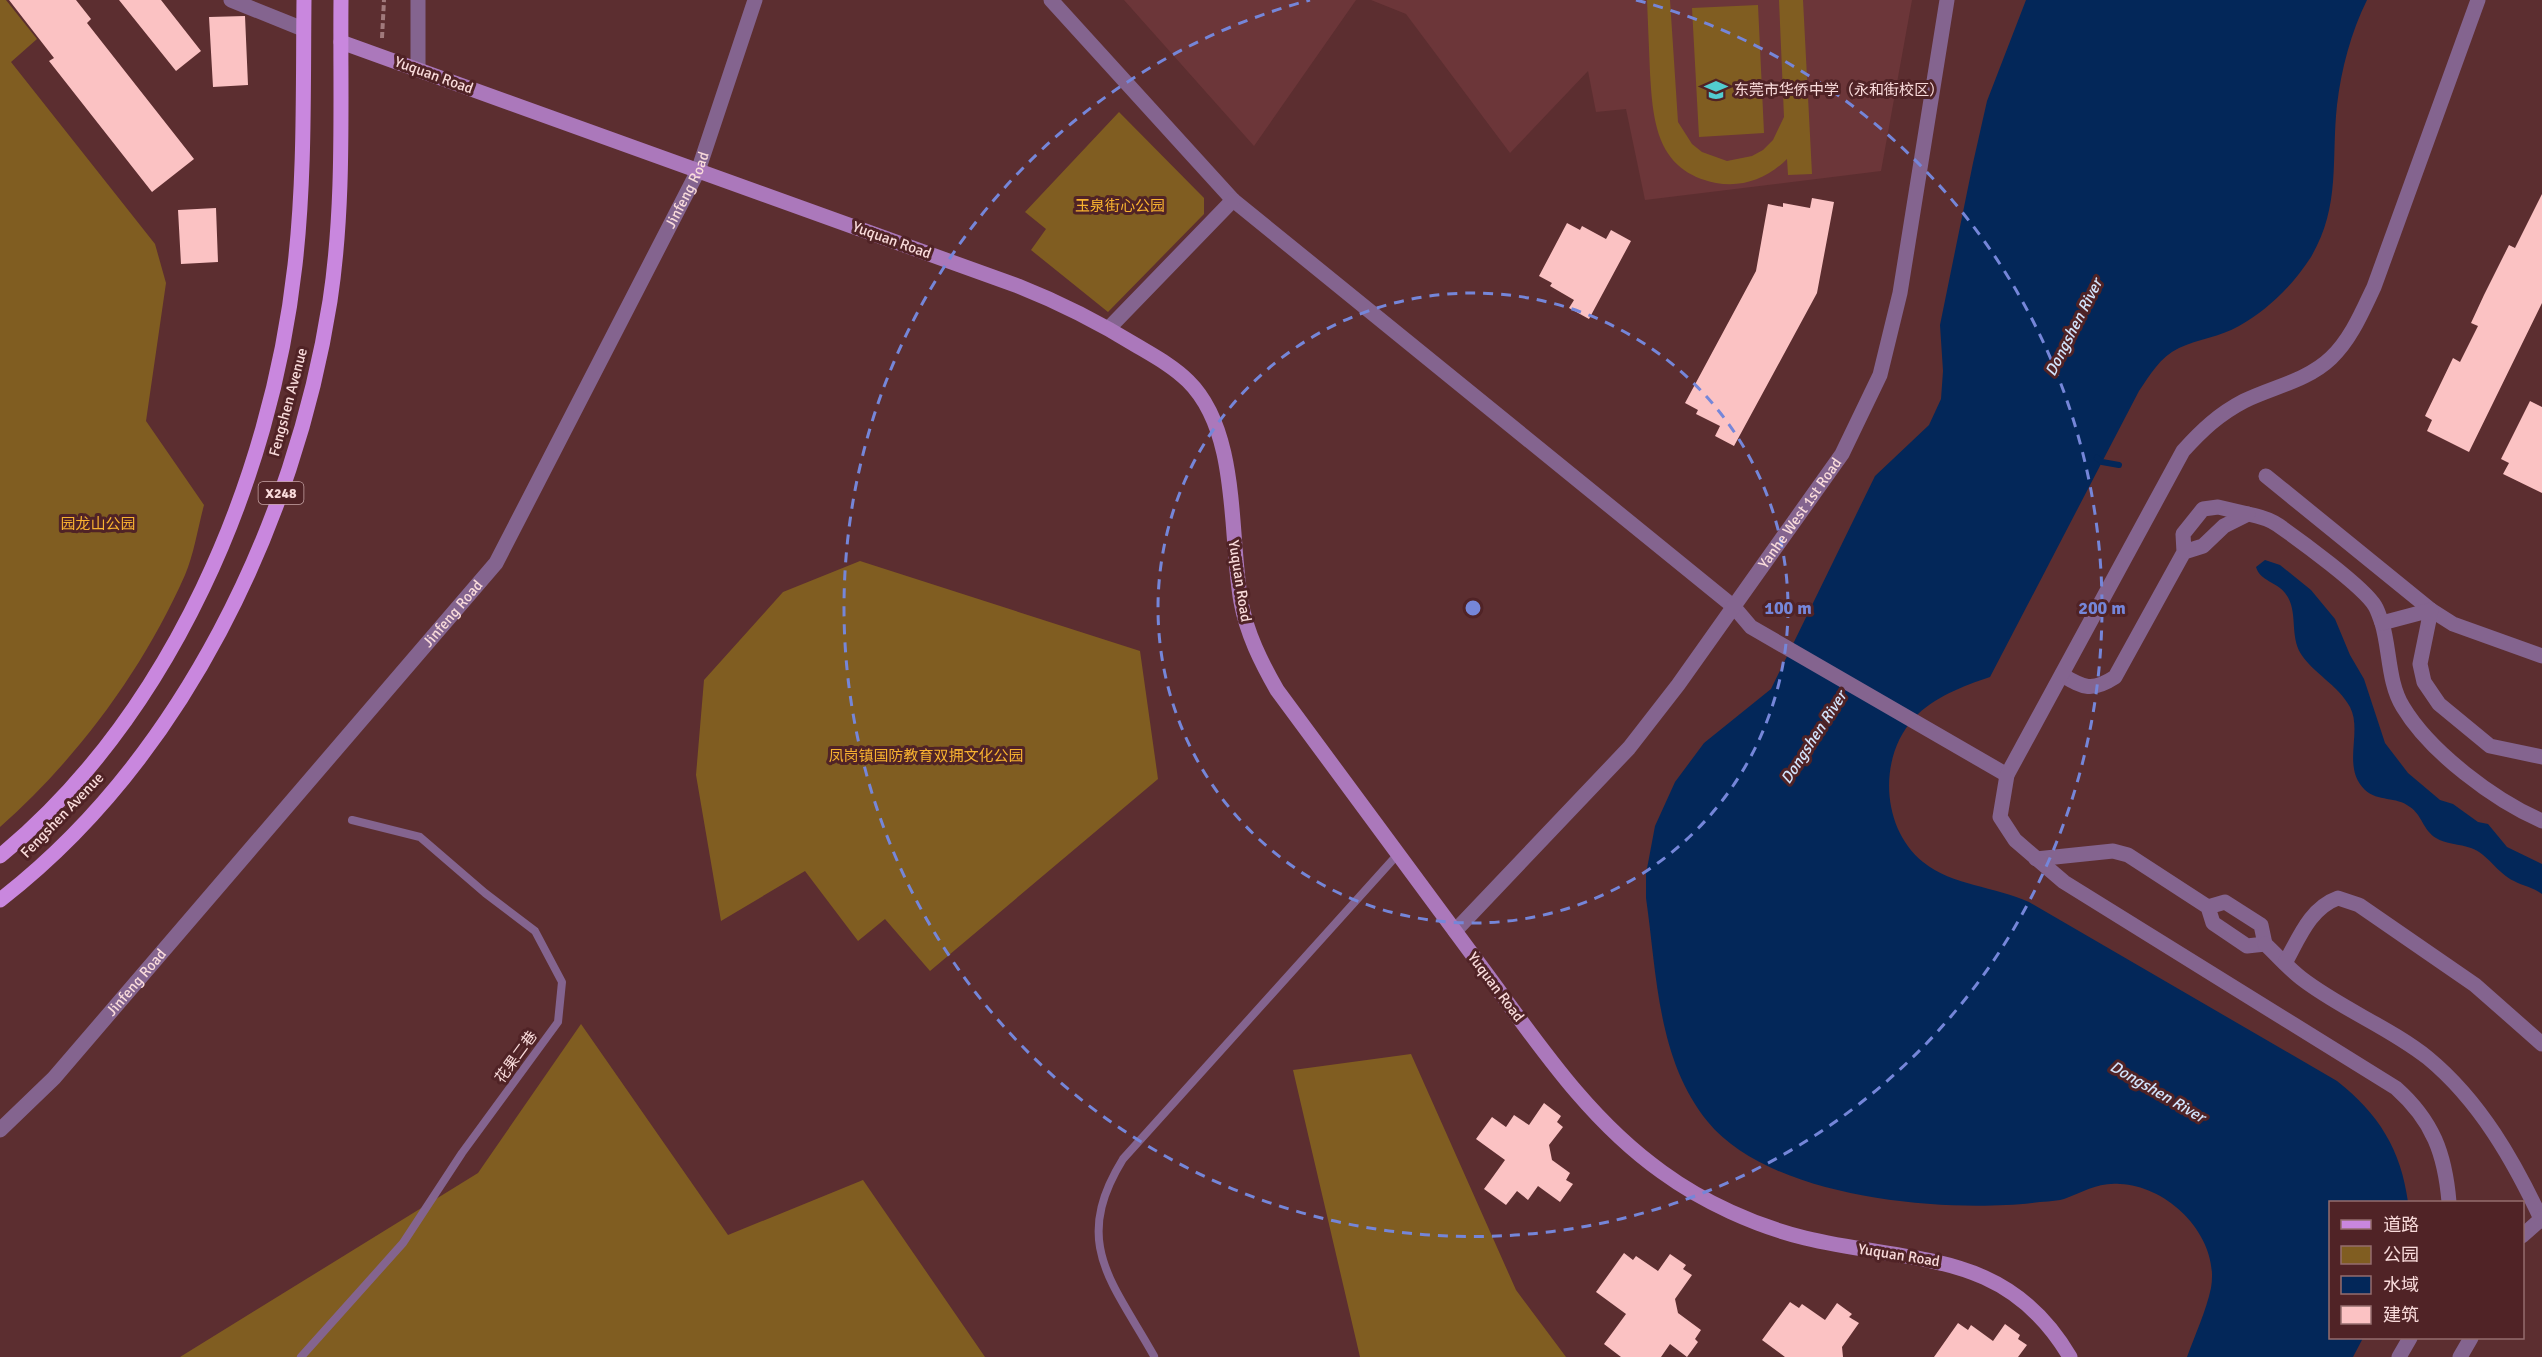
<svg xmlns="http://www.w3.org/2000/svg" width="2542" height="1357" font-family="Signika,'Noto Sans SC',sans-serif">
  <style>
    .built { fill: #6c3639 }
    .green { fill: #805d21 }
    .water { fill: #032759 }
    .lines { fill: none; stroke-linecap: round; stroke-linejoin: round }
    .stream { stroke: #032759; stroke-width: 6 }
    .building { fill: #fbc2c3 }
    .path { stroke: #a17a7c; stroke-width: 4; stroke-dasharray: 6 3; stroke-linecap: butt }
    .lane { stroke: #84648f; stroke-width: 8 }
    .street { stroke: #84648f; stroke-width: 15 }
    .secondary { stroke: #ab78bb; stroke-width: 15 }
    .primary { stroke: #c987de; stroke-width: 15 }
    .ring { fill: none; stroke: #7586d9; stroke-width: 3; stroke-dasharray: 10 8 }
    .labels { text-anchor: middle; stroke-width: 6; stroke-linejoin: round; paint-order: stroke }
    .shield { fill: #502326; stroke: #c6a4a5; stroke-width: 1.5 }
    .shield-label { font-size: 14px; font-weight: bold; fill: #f9dbdb }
    .street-label { font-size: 15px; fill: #f9dbdb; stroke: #502326 }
    .poi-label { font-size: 15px; fill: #f9dbdb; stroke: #502326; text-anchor: start }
    .park-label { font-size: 15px; fill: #f8b230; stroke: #502326 }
    .water-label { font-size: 16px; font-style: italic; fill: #d3e4fd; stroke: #502326 }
    .centre { fill: #7586d9; stroke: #502326; stroke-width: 3 }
    .ring-label { font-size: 18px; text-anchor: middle; font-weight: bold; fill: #7586d9; stroke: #502326; stroke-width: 6; stroke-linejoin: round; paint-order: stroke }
  </style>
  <rect width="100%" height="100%" fill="#5c2e30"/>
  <path class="built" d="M 1124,0 L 1356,0 L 1254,146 Z
    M 1371,0 L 1912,0 L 1881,171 L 1645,200 L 1626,109 L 1596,112 L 1588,71 L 1510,153 L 1406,14 Z"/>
  <path class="green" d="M 0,0 L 6,0 L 37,39 L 11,62 L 155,244 L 166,283 L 146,421 L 204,505 C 198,527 194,554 185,575 C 143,670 77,759 0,827 Z
    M 1647,0 L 1670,0 L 1678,122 L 1692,144 L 1702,152 L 1727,161 L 1752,156 L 1763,150 L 1773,140 L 1784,117 L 1779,0 L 1803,0 L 1812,174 L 1788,175 L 1787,159 C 1768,178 1743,188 1716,183 C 1657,171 1653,123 1650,73 C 1649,49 1648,24 1647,0 Z
    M 1758,5 L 1764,133 L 1699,137 L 1692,8 Z
    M 1119,112 L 1204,198 L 1204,214 L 1108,312 L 1031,250 L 1046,229 L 1025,212 Z
    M 860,561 L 1140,651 L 1158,779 L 930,971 L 885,919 L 858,941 L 805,871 L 721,921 L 696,775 L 704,680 L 783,592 Z
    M 581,1024 L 728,1235 L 863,1180 L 985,1357 L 180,1357 L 478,1173 Z
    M 1411,1054 L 1516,1290 L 1566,1357 L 1360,1357 L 1293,1070 Z"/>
  <path class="water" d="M 2026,0 L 2367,0 C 2351,32 2341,70 2337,105 C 2331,160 2341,206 2311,257 C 2293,285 2268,310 2239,326 C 2220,337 2198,339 2179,348 C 2160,357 2150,375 2139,391 L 1990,677 C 1963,686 1934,697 1914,718 C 1878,757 1881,828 1923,862 C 1953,886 1994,886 2029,902 L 2337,1081 C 2379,1114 2401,1150 2408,1202 L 2330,1202 L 2330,1338 L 2363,1338 L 2353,1357 L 2187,1357 C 2195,1335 2206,1311 2211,1288 C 2220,1237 2169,1186 2120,1184 C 2098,1182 2083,1192 2064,1199 C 2054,1202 2042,1201 2032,1203 C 1941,1213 1770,1198 1708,1122 C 1657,1060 1657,974 1646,898 L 1646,874 L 1655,826 L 1675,782 L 1704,743 L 1771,689 L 1875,476 L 1929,425 L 1941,399 L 1943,371 L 1940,325 L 1973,163 L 1987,101 Z
    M 2265,560 L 2280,565 L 2311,590 L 2335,619 L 2350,655 L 2364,679 L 2385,743 L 2408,773 L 2440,800 L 2453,804 L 2478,822 L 2488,824 L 2507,847 L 2542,864 L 2542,894 C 2533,887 2523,886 2514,881 C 2497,873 2488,854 2471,848 C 2460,844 2445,844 2436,838 C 2423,830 2422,815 2410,807 C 2396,796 2378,802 2365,790 C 2341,767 2363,732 2350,707 C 2338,685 2313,673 2301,654 C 2289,635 2299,610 2285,593 C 2277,582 2260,581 2256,567 Z"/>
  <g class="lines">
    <path class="stream" d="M 2097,458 L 2102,462 L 2119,465"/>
  </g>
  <path class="building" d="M 9,0 L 76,0 L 91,19 L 87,23 L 194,159 L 152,192 L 49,61 L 54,58 Z
    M 119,0 L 161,0 L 201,51 L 176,71 Z
    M 245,16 L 248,85 L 213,87 L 209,17 Z
    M 2542,194 L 2542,303 L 2469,452 L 2427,431 L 2432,420 L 2425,416 L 2453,358 L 2460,362 L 2478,326 L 2471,323 L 2484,295 L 2509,245 L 2515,248 Z
    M 1812,198 L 1834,202 L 1817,293 L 1734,446 L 1715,436 L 1720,426 L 1696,414 L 1698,410 L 1685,403 L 1756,271 L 1768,204 L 1783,207 L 1783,203 L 1810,208 Z
    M 216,208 L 218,262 L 181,264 L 178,210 Z
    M 1567,223 L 1580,230 L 1582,226 L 1606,239 L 1611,230 L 1631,241 L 1589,319 L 1569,308 L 1574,300 L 1550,286 L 1552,283 L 1539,276 Z
    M 2530,401 L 2542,407 L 2542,493 L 2503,474 L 2509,463 L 2501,459 Z
    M 1544,1103 L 1561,1116 L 1557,1122 L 1563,1127 L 1549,1145 L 1552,1160 L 1570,1173 L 1566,1180 L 1573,1184 L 1560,1202 L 1538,1186 L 1528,1200 L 1517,1191 L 1506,1205 L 1484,1189 L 1505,1160 L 1476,1139 L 1492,1117 L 1506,1127 L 1514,1115 L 1529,1125 Z
    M 1624,1253 L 1633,1260 L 1636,1256 L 1658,1271 L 1670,1254 L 1686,1265 L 1683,1269 L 1692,1275 L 1675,1299 L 1678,1313 L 1701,1330 L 1695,1339 L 1698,1342 L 1687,1357 L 1670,1344 L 1661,1357 L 1621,1357 L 1604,1344 L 1626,1314 L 1596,1292 Z
    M 1790,1302 L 1799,1308 L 1802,1304 L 1825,1320 L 1837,1303 L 1852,1314 L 1849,1317 L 1859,1323 L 1842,1347 L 1843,1357 L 1785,1357 L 1762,1340 Z
    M 1958,1323 L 1968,1330 L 1971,1325 L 1993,1341 L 2005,1324 L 2020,1335 L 2018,1339 L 2027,1345 L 2018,1357 L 1934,1357 Z"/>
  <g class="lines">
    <path class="path" d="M 382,38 L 384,0"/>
    <path class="lane" d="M 1154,1356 C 1112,1281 1071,1243 1123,1159 L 1398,854
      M 301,1357 L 403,1243 L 462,1153 L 558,1022 L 562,982 L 535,931 L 485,893 L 420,837 L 352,820"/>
    <g class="street">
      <path d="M 231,0 L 303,29"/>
      <path d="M 1051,0 L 1233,200 L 1734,607 L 1751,627 L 2007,775"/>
      <path d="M 418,69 L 418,0"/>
      <path d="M 1109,328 L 1233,200"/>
      <path d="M 2266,476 L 2431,610 L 2453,624 L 2542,656"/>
      <path d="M 2248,514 C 2258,516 2269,519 2278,525 C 2298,539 2364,587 2375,606 C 2378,611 2380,618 2382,623 C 2390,650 2388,683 2403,707 C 2430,752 2494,800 2542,821"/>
      <path d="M 2382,623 L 2431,610 L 2420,664 L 2424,682 L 2439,704 L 2490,746 L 2542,757"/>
      <path d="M 2062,675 C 2084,688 2092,692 2115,677 L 2184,552 L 2183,534 L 2203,509 L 2218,507 L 2248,514 L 2224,526 L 2203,546 L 2184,552"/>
      <path d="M 2036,859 L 2113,851 L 2128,855 L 2208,907 L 2213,923 L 2247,946 L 2265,944 L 2261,925 L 2225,902 L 2208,907"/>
      <path id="s1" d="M 1455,931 L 1629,748 L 1678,685 L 1842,454 L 1880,375 L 1900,293 L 1947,0"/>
      <path d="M 2265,944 C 2277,955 2288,968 2301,978 C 2341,1009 2389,1027 2428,1058 C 2480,1101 2514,1161 2542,1221"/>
      <path d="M 2285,963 C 2299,938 2310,908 2338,898 L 2359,905 L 2475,985 L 2542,1044"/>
      <path id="s2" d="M 0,1130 L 54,1078 L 496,563 L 698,171 L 755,0"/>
      <path d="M 2449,1202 C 2445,1154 2433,1121 2396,1088 L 2064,882 L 2015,840 L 2000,817 L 2007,775 L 2183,451 C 2202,430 2219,414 2244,401 C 2272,387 2307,381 2331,358 C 2351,339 2362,312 2374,287 L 2478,0"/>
      <path d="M 2522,1236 L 2541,1219"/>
      <path d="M 2399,1357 L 2410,1338"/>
      <path d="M 2460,1357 L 2471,1338"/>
    </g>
    <path class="secondary" d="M 341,42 L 1018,286 C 1061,303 1100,323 1139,347 C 1156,357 1174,367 1188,381 C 1240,432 1229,535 1241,602 C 1247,634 1261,662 1277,690 C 1345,782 1412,873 1480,965 C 1535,1039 1586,1118 1662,1172 C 1703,1202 1756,1226 1805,1238 C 1912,1264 2006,1248 2070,1357"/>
    <path class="primary" d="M 0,856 C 171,715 271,481 295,265 C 305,177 303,88 304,0
      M 0,900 C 181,760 295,524 330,301 C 345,202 340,100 341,0"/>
  </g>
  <g class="ring">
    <circle cx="1473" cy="608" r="315"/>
    <path d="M1636 0A629 629 0 1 1 1310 0"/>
  </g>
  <defs>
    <g id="school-bare" transform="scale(1.8)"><path d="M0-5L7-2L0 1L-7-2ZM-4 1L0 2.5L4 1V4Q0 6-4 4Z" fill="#52ccd0" stroke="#502326" stroke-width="2.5" paint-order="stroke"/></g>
  </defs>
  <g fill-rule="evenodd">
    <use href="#school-bare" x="1716" y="90"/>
  </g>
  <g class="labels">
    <rect class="shield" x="258.5" y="482" width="45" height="22" rx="4.5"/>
    <g class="shield-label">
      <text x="281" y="498">X248</text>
    </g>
    <g class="street-label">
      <text transform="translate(434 75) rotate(20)" y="5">Yuquan Road</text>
      <text dy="5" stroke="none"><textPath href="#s2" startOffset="1173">Jinfeng Road</textPath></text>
      <text transform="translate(892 240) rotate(20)" y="5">Yuquan Road</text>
      <text transform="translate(288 402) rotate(-75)" y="5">Fengshen Avenue</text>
      <text dy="5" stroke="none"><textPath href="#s1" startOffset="543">Yanhe West 1st Road</textPath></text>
      <text transform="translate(1240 581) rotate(81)" y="5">Yuquan Road</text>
      <text dy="5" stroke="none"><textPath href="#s2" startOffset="687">Jinfeng Road</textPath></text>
      <text transform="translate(62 815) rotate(-46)" y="5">Fengshen Avenue</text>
      <text dy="5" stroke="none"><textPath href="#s2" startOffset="201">Jinfeng Road</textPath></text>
      <text transform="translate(1496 987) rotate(53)" y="5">Yuquan Road</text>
      <text transform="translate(516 1057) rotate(-54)" y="5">花果二巷</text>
      <text transform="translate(1899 1255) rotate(9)" y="5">Yuquan Road</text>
    </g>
    <g class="poi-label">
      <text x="1734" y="95">东莞市华侨中学（永和街校区）</text>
    </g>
    <g class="park-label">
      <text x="1120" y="211">玉泉街心公园</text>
      <text x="98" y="529">园龙山公园</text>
      <text x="926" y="761">凤岗镇国防教育双拥文化公园</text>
    </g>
    <g class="water-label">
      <text transform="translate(2073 327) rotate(-63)" y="6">Dongshen River</text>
      <text transform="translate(1813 737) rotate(-57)" y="6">Dongshen River</text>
      <text transform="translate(2158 1091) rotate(30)" y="6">Dongshen River</text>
    </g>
  </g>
  <circle cx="1473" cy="608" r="9" class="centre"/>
  <g class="ring-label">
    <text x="1788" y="614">100 m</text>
    <text x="2102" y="614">200 m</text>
  </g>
  <rect x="2329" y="1201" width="195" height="138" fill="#502326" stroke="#946d6e" stroke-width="1.5"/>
  <rect x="2341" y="1220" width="30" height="9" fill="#c987de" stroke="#946d6e" stroke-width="1.5"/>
  <text x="2383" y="1231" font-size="18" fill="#f9dbdb">道路</text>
  <rect x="2341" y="1246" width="30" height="18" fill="#805d21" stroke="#946d6e" stroke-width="1.5"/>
  <text x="2383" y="1261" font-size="18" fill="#f9dbdb">公园</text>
  <rect x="2341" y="1276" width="30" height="18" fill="#032759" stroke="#946d6e" stroke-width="1.5"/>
  <text x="2383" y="1291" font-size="18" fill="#f9dbdb">水域</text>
  <rect x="2341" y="1306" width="30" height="18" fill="#fbc2c3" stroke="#946d6e" stroke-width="1.5"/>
  <text x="2383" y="1321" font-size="18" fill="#f9dbdb">建筑</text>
</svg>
